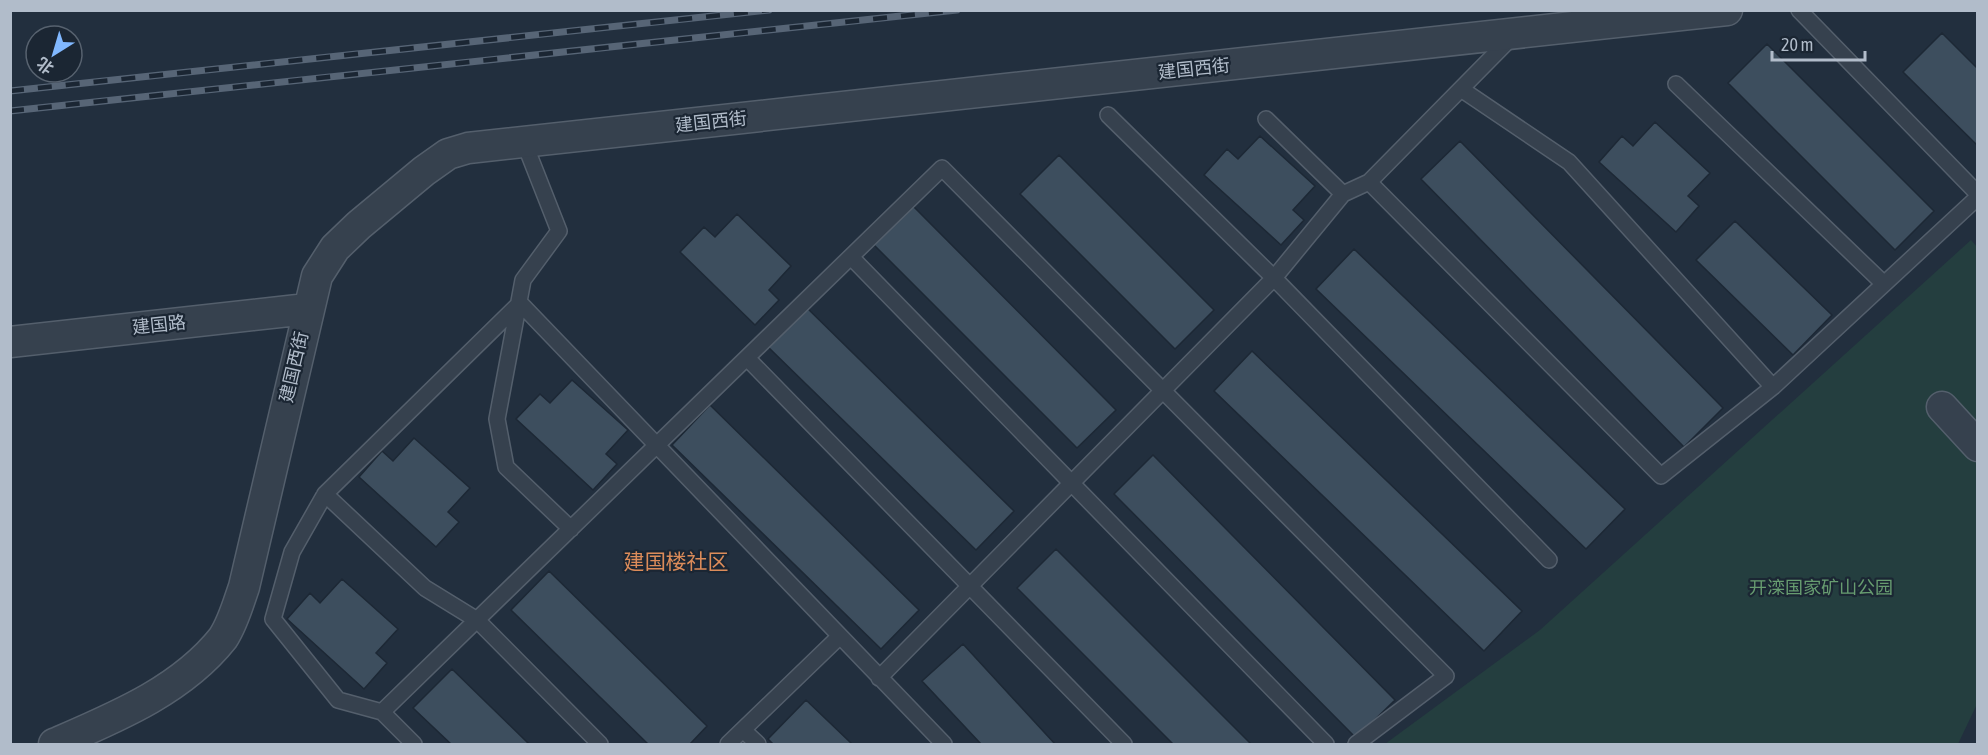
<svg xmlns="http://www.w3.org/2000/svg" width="1988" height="755" font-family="'Asap Condensed','Noto Sans SC',sans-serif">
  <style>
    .green { fill: #243e3f }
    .building { fill: #3d4e5e; stroke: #1d2835; stroke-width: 1.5 }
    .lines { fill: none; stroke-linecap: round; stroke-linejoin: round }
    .lane-casing { stroke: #545f6c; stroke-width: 18 }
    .street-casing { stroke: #545f6c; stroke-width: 33 }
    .lane { stroke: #36414e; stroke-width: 15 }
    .street { stroke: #36414e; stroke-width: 30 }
    .rail-casing { stroke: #576576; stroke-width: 7 }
    .rail { stroke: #1b2633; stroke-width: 4.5; stroke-dasharray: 14; stroke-linecap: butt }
    .labels { text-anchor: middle; stroke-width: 4.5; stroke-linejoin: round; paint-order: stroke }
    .street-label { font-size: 18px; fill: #b1bcca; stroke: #1b2633 }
    .park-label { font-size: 18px; fill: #679c70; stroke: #1b2633 }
    .quarter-label { font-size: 21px; fill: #dc8c5a; stroke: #1b2633 }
  </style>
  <rect width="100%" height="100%" fill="#222f3e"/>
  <path class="green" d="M 1971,240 L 1978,248 L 1978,702 L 1958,744 L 1385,744 L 1540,630 Z"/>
  <path class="building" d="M 1942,33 L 1978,69 L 1978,146 L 1903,72 Z
    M 1767,44 L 1934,211 L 1895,250 L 1728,83 Z
    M 1655,122 L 1710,173 L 1688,196 L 1699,206 L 1676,232 L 1599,162 L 1622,136 L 1633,146 Z
    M 1260,136 L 1315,186 L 1293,210 L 1304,220 L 1281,245 L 1204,175 L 1227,149 L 1238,159 Z
    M 1460,141 L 1723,408 L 1684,447 L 1421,179 Z
    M 1059,155 L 1214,310 L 1175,349 L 1020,194 Z
    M 909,202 L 1116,410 L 1077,448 L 870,241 Z
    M 737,214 L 791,266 L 769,290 L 779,300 L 755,325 L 680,252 L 704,227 L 715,237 Z
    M 1735,221 L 1832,315 L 1793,355 L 1696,260 Z
    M 1354,249 L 1625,509 L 1586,549 L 1316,289 Z
    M 805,306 L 1014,511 L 976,550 L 766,345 Z
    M 1252,351 L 1522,611 L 1484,651 L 1214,391 Z
    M 572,380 L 628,430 L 606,454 L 617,464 L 593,490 L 516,419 L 540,394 L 550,403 Z
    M 710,405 L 919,610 L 881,649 L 672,445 Z
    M 414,438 L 470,488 L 448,512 L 459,522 L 436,547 L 359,477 L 382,451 L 393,461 Z
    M 1153,455 L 1395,700 L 1356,738 L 1114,494 Z
    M 1056,549 L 1251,744 L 1173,744 L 1017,588 Z
    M 549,571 L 707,726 L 690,744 L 648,744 L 511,610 Z
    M 342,579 L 398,629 L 376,653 L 387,663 L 364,689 L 287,619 L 310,593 L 320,603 Z
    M 963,644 L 1055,744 L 981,744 L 922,681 Z
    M 452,669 L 529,744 L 451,744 L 413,708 Z
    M 806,700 L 852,744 L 773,744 L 768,739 Z"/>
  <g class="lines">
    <g class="lane-casing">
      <path id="lane" d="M 1799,10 L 1978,194
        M 1676,84 L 1884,284
        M 1461,89 L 1569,162 L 1773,387 L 1978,197
        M 1108,115 L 1274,278 L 1549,560
        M 1266,119 L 1343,194
        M 524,142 L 559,231 L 523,280 L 497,419 L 506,467 L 571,529
        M 1369,182 L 1661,476 L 1773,387
        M 851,257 L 1326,744
        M 747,358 L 1124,744
        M 325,494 L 425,588 L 477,620 L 600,744
        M 879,678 L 1274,278 L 1343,194 L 1369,182 L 1513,36
        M 382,712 L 942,168 L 1446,676 L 1356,744
        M 743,730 L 758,744
        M 414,744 L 382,712 L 338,700 L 273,619 L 292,552 L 325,494 L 520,303 L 944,744
        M 728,744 L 840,636"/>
    </g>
    <g class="street-casing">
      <path id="street" d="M 10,342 L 307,309
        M 1942,407 L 1978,446
        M 54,744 C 114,718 181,691 223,638 C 233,623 238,604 244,587 L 317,276 L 335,248 L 359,225 L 424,171 L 448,154 L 468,148 L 1727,10"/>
    </g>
    <use href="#lane" class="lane"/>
    <use href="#street" class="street"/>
    <g class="rail-casing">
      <path id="rail" d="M 10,91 L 769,10
        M 10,111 L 957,10"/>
    </g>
    <use href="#rail" class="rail"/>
  </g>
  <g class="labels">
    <g class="street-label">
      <text transform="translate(1194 69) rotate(-6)" y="6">建国西街</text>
      <text transform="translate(711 122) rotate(-6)" y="6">建国西街</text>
      <text transform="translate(159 325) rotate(-6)" y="6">建国路</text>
      <text transform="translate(294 367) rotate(-77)" y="6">建国西街</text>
    </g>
    <g class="park-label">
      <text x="1821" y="594">开滦国家矿山公园</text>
    </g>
    <g class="quarter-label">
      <text x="676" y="569">建国楼社区</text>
    </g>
  </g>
  <rect width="1988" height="755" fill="none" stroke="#b1bcca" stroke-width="24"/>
  <g transform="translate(54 54) rotate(217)"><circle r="28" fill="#1b2633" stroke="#57626f" stroke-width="1.5"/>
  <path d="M0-4.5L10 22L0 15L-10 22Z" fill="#81b8ff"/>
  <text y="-9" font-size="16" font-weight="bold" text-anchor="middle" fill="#b1bcca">北</text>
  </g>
  <path d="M1772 51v9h93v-9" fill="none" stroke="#b1bcca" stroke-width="3"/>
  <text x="1781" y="51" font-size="18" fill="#b1bcca" stroke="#1b2633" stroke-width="4.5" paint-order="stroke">20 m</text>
</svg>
